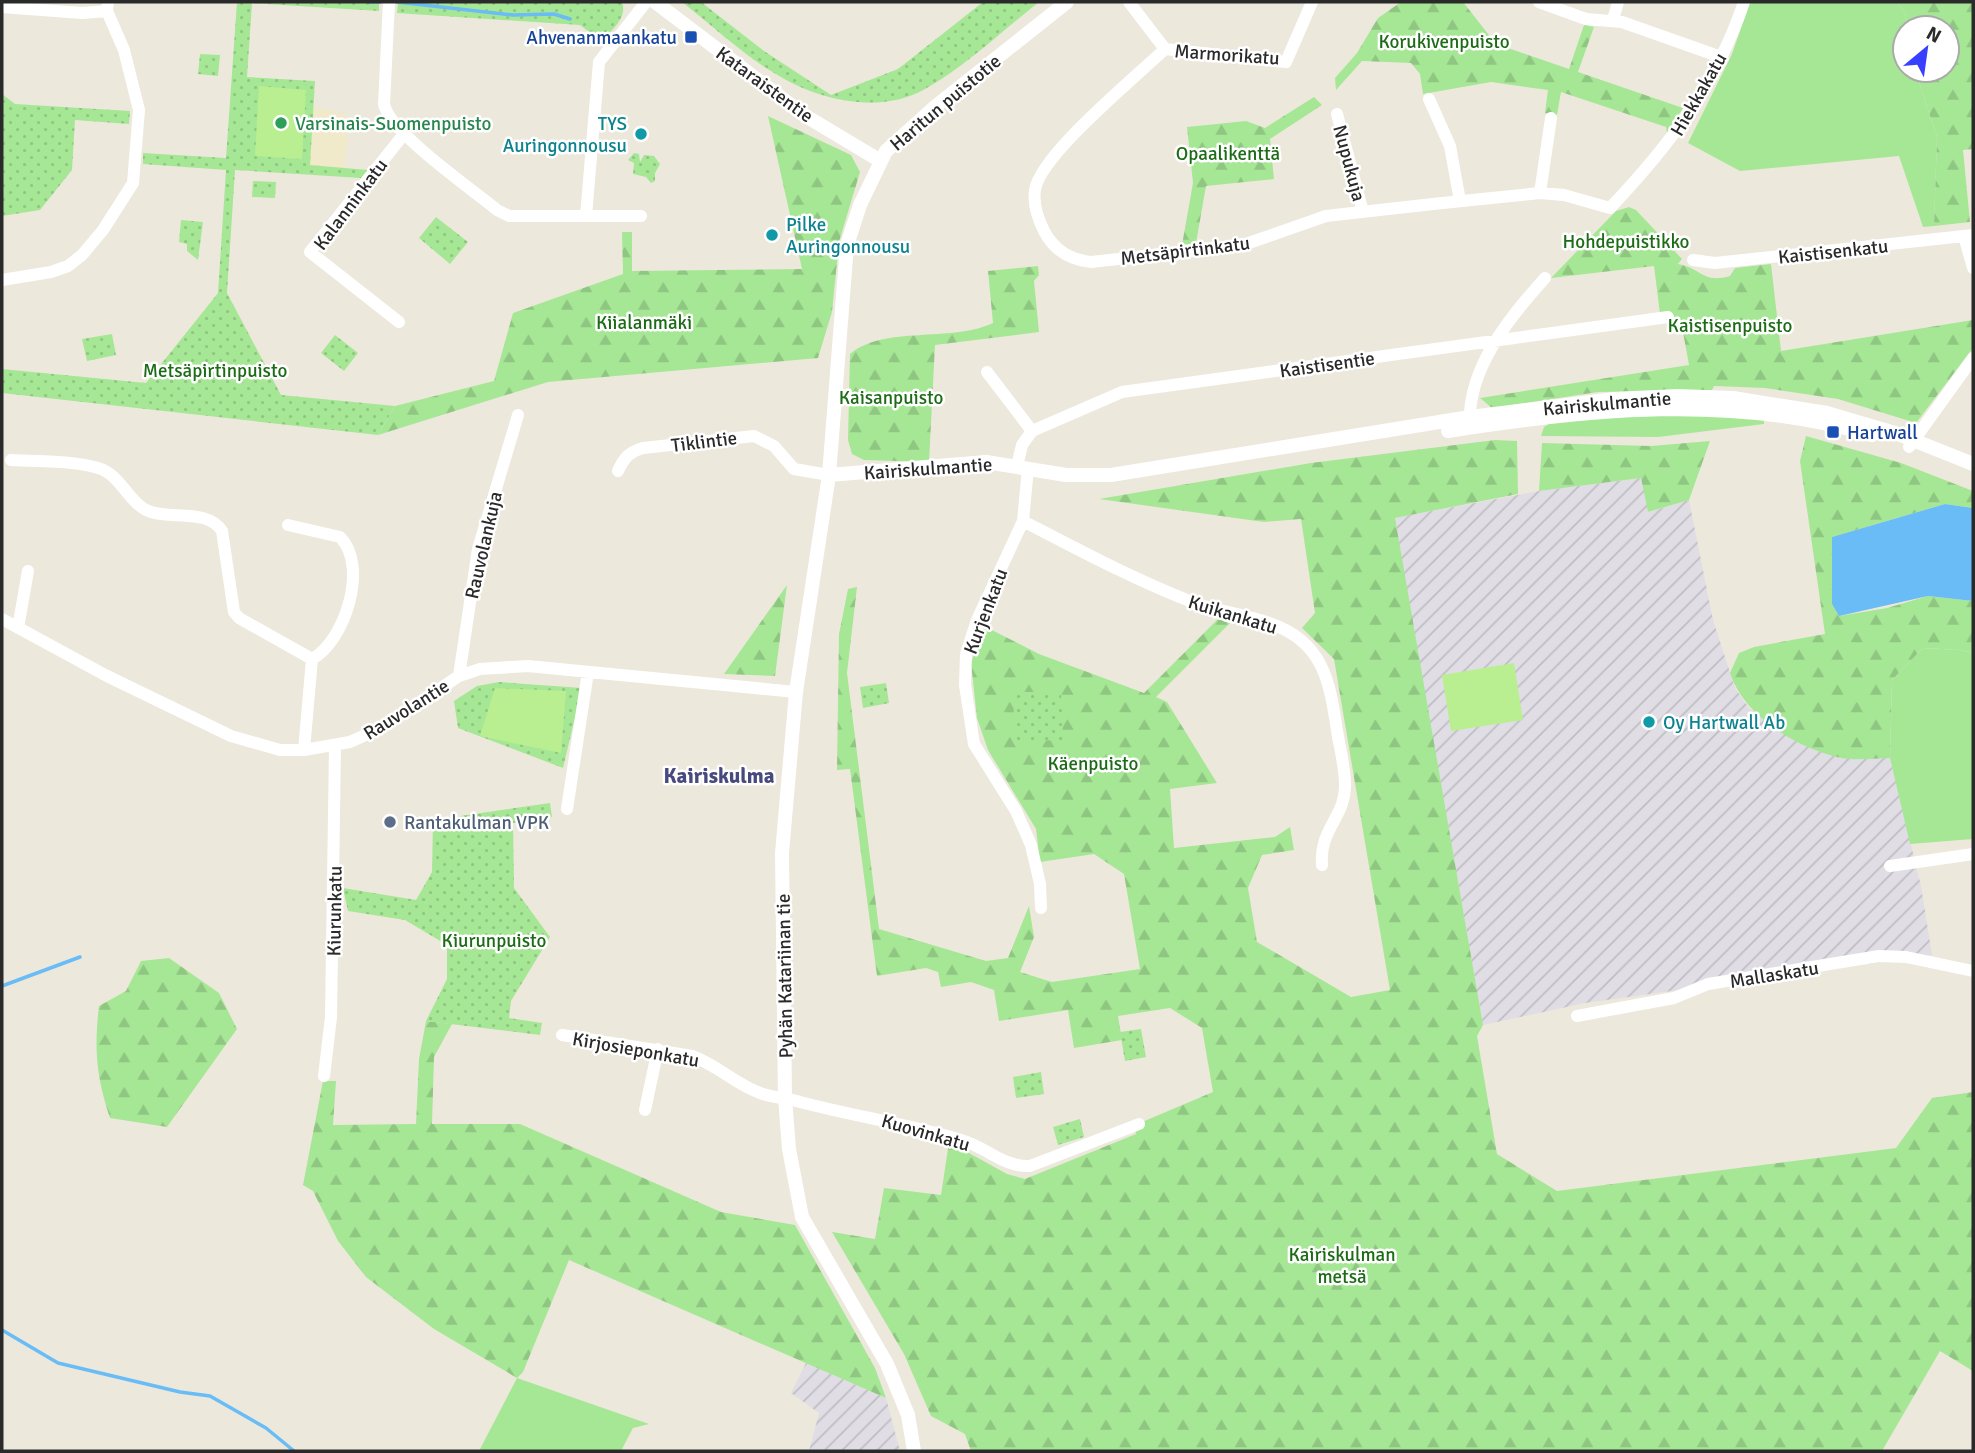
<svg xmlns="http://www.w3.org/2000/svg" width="1975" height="1453" font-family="Signika,sans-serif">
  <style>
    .industrial { fill: url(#industrial-furrows) }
    .education { fill: #f0e9ca }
    .grass { fill: #a6e795 }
    .forest { fill: url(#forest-firs) }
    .park { fill: url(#park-dots) }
    .pitch { fill: #b9ef90 }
    .water { fill: #69bcf5 }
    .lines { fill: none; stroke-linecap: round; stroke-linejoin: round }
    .stream { stroke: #69bcf5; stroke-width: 3.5 }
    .minor { stroke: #fff; stroke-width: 12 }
    .tertiary { stroke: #fff; stroke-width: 14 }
    .transit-dot { fill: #1a4fb4; stroke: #fff; stroke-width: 2.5 }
    .leisure-dot { fill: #2e9e5b; stroke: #fff; stroke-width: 2.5 }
    .culture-dot { fill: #0f9aa8; stroke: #fff; stroke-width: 2.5 }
    .service-dot { fill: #5c6f8a; stroke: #fff; stroke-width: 2.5 }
    .labels { text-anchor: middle; stroke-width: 5; stroke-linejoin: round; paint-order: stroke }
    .transit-label { font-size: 19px; fill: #164399; stroke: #fff; text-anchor: end }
    .park-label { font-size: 19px; fill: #1c6c16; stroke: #fff }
    .street-label { font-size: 19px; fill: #2a2a2a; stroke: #fff }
    .leisure-label { font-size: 19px; fill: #27864d; stroke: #fff; text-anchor: start }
    .culture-label { font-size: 19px; fill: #0d838f; stroke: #fff; text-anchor: start }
    .service-label { font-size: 19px; fill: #4e5e75; stroke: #fff; text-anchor: start }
    .neighbourhood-label { font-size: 21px; font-weight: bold; fill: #484a7e; stroke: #fff }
  </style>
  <defs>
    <pattern id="industrial-furrows" width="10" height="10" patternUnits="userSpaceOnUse" patternTransform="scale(1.75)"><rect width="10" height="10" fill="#e0dde5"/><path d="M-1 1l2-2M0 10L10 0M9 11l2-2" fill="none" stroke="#c0bec5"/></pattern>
    <pattern id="forest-firs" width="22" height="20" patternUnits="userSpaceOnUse" patternTransform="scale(1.75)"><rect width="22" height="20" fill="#a6e795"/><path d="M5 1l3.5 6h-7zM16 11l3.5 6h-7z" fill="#8fc681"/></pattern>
    <pattern id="park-dots" width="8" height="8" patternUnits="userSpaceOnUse" patternTransform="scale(1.75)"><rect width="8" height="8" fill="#a6e795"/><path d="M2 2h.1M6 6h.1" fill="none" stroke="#8fc681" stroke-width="1.8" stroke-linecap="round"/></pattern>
  </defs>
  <rect width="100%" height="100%" fill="#ede8dc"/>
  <path class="industrial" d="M 1641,478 L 1649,512 L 1689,500 L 1713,620 L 1735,688 L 1749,708 L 1805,744 L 1842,758 L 1890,758 L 1921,886 L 1932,955 L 1585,1003 L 1483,1025 L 1394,518 L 1539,491 Z
    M 806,1363 L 886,1398 L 900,1451 L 809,1451 L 819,1413 L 791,1393 Z"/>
  <path class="education" d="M 316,107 L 327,111 L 330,108 L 337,114 L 345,112 L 345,118 L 349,119 L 344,168 L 309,166 L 313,109 Z"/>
  <path class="grass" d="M 1750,2 L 1897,2 L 1905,12 L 1908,28 L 1905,28 L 1905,70 L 1915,70 L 1937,137 L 1934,226 L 1923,227 L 1899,156 L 1740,171 L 1688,143 L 1732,54 Z
    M 1631,414 L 1764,418 L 1764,424 L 1658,437 L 1541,436 L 1544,427 L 1550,423 Z
    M 1923,648 L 1960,650 L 1973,653 L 1973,839 L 1910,844 L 1890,758 L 1892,680 Z
    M 517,1378 L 649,1424 L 633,1428 L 621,1451 L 479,1451 Z"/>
  <path class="forest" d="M 1401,2 L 1463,2 L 1496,44 L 1569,69 L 1584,25 L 1594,27 L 1578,72 L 1683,108 L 1667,133 L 1666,127 L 1561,92 L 1557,115 L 1545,113 L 1548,90 L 1491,82 L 1423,94 L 1420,74 L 1411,63 L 1362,61 L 1336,90 L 1335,78 L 1357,53 L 1378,18 Z
    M 1897,2 L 1973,2 L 1973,149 L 1963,150 L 1970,222 L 1934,226 L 1937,137 L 1915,70 L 1947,70 L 1947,28 L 1908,28 L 1905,12 Z
    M 1314,97 L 1322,105 L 1270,139 L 1274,179 L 1206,186 L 1196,243 L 1182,245 L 1193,183 L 1187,127 L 1246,121 L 1265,128 Z
    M 768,116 L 851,155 L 860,172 L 839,242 L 832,312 L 818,358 L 548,382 L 378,435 L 395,406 L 494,381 L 513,313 L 623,274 L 622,232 L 632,232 L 632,271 L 802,269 Z
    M 1629,207 L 1636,210 L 1682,259 L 1678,264 C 1701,268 1703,284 1730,276 L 1735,268 L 1771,264 L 1781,351 L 1973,320 L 1973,348 L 1916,423 L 1838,399 L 1765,388 L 1714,386 L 1712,390 L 1598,392 L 1492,408 L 1480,398 L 1689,365 L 1681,321 L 1660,314 L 1654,266 L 1551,278 L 1616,211 Z
    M 1038,266 L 1039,275 L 1034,281 L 1039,332 L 935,345 L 929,462 L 864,460 L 852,454 L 848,440 L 850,354 C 885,325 950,343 993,323 L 988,271 Z
    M 1806,436 L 1901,463 L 1973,491 L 1973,508 L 1945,504 L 1832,537 L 1832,604 L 1839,616 L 1887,608 L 1928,596 L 1973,601 L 1973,653 L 1960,650 L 1923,648 L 1892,680 L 1890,758 C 1875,758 1857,761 1842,758 C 1797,749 1744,716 1730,673 L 1739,653 L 1754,647 L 1825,634 L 1800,461 Z
    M 1495,440 L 1517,441 L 1518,494 L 1395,518 L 1483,1025 L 1477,1036 L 1497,1154 L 1557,1191 L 1896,1148 L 1932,1098 L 1973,1092 L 1973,1371 L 1940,1351 L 1882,1451 L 971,1451 L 965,1434 L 931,1416 L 904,1354 L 832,1232 L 875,1239 L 884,1188 L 941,1195 L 949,1142 L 1007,1174 L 1025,1179 L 1136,1134 L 1135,1125 L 1213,1092 L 1202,1028 L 1170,1008 L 1118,1016 L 1122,1040 L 1074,1048 L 1068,1010 L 999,1021 L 994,990 L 971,982 L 941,987 L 938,972 L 926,968 L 877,976 L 850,769 L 837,770 L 839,634 L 848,589 L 857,587 L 847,673 L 879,929 L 986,961 L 1008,958 L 1029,906 L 1034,937 L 1020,972 L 1052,982 L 1140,969 L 1124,874 L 1094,854 L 1040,862 L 1036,829 L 988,750 L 977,718 L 971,663 L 984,626 L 1039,654 L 1144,693 L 1218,619 L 1230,623 L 1156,697 L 1167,702 L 1217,783 L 1170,789 L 1174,848 L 1275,837 L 1290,827 L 1294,850 L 1262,855 L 1248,888 L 1257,942 L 1351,997 L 1390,990 L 1334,659 L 1302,628 L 1315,613 L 1301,519 L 1264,522 L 1099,499 L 1311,463 Z
    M 1710,441 L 1689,500 L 1648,512 L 1641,478 L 1539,491 L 1542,443 L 1651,446 Z
    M 787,585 L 775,676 L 724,674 Z
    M 169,958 L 219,993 L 237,1029 L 167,1127 L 110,1118 C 96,1076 94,1049 99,1006 L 126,991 L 141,961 Z
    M 426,1021 L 452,1024 L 434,1057 L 432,1124 L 520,1124 L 721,1212 L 795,1225 L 875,1368 L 886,1398 L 569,1260 L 523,1372 L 517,1378 L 434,1329 L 366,1277 L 338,1241 L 313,1191 L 303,1185 L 323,1081 L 336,1081 L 333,1125 L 416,1124 L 419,1059 Z"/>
  <path class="park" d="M 237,2 L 379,2 L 379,11 L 252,3 L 247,77 L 315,81 L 310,165 L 368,170 L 361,178 L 235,170 L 227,293 L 281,395 L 395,406 L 378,435 L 2,393 L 2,369 L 146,383 L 218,293 L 226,170 L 143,164 L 143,153 L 226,158 Z
    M 398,2 L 622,2 C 628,18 611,30 602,42 L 580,25 L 397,13 Z
    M 682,2 L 701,2 L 764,51 L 831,95 L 898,69 L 983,2 L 1039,2 C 1002,31 966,66 925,89 C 904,101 881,104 858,102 C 783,95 738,46 682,2 Z
    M 200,54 L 220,55 L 218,76 L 198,74 Z
    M 2,94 L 15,104 L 130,111 L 129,124 L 75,120 L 72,170 L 40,210 L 2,216 Z
    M 634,153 L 639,154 L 640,162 L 644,155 L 654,156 L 660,164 L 655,173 L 655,181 L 651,183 L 646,177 L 633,174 L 634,163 L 628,160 Z
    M 253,181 L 276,182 L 275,198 L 252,197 Z
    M 436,217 L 468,242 L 450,264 L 419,238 Z
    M 181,220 L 203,222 L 198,260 L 187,251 L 187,244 L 179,242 Z
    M 112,334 L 116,355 L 87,361 L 82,339 Z
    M 335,335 L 358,353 L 344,371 L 321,353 Z
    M 499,682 L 582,688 L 563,768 L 458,728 L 454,701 L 477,686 Z
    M 886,683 L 889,703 L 863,708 L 860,687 Z
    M 1013,692 L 1061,692 L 1063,740 L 1015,741 Z
    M 550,803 L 552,817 L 513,823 L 514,888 L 550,937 L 511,1001 L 509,1018 L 542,1023 L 540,1035 L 426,1021 L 447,979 L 447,945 L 405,920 L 348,911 L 343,888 L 416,900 L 432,872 L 433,820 Z
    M 1141,1029 L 1146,1057 L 1125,1061 L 1120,1032 Z
    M 1041,1072 L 1044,1094 L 1016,1098 L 1013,1077 Z
    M 1080,1119 L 1084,1137 L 1058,1145 L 1053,1127 Z"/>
  <path class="pitch" d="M 259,86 L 306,90 L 302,159 L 255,156 Z
    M 1514,663 L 1523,720 L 1451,731 L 1442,675 Z
    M 495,688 L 566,691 L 561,753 L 480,736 Z"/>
  <path class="water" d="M 1945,504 L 1973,508 L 1973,601 L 1928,596 L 1839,616 L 1832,604 L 1832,537 Z"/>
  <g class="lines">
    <path class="stream" d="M 369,2 L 380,2
      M 397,2 L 513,15 L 554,14 L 570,19
      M 2,986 L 80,957
      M 2,1330 L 58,1363 L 180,1392 L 210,1396 L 266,1428 L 294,1451"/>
    <path class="minor" d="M 389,2 L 384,104 C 389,132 472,189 497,210 L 509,216 L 641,216
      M 1129,2 L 1165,49 L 1286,62 L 1312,2
      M 1539,2 L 1586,19 L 1622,22 L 1721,57
      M 2,7 L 82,13 L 107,11
      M 1613,20 L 1618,2
      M 1165,49 C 1137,76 1040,155 1035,190 C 1033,203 1038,219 1044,231 C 1054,250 1070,260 1091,262 L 1243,245 L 1326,216 L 1433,204 L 1540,193 L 1564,195 L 1610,208 C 1669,146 1717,83 1744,2
      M 1429,99 L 1450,146 L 1460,201
      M 1337,114 L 1363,212
      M 1540,193 L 1551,118
      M 586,216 L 599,62 L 646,2
      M 1964,236 L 1973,268
      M 1693,260 L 1715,263 L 1973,235
      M 2,280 L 51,272 L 68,266 L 82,255 L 103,230 L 133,183 L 139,110 L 124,50 L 107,11 L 108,2
      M 399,322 L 310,252 L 404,134
      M 987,372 L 1032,431
      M 1470,427 C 1466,370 1509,318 1545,278
      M 1909,447 L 1973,358
      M 11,460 C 38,462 71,460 98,468 C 121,474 129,505 151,512 C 173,519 208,509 222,531 L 234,612 L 239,618 L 312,659 L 304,750
      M 1017,466 L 1022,445 L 1032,431 L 1122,392 L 1668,317
      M 1028,468 L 1023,521 L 977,620 L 966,654 L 965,685 L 974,744 L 1016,811 L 1031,845 L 1040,884 L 1041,908
      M 618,471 C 624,458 629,452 643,448 L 754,436 L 774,446 L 794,469 L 829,475
      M 1023,521 C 1079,550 1133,579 1192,602 C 1216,611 1244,614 1269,623 C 1326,642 1330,685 1338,737 C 1341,752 1345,769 1345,785 C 1346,816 1319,829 1322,865
      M 288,525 L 340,537 C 369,566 345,641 312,659
      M 2,619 L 107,676 L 231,736 L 280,750 L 304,750 L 350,742 L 381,728 L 459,676 L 480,669 L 528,666 L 796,692
      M 18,628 L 28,571
      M 459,676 L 478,549 L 518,415
      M 567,809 L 588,672
      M 1890,866 L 1973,854
      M 1577,1016 L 1674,998 L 1708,984 L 1879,956 L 1906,957 L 1973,971
      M 562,1035 L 692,1056 C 718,1065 737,1086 763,1094 C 774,1098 788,1098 800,1102 C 853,1116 908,1124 961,1140 C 987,1147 1002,1167 1030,1166 L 1139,1124
      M 324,1076 L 331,1017 L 335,746
      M 645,1110 L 658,1049"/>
    <path class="tertiary" d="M 655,2 L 804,115 L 879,160
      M 1448,431 C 1588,409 1733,394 1872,435
      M 829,475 L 986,462 L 1066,475 L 1111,475 L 1470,417 L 1614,399 L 1677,396 L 1733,398 L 1827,413 L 1898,434 L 1973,464
      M 914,1451 L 908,1415 L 887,1364 L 802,1217 L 789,1149 L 785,1098 L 782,853 L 796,692 L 829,475 L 847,245 L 860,205 L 886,151 L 936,106 L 1067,2"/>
  </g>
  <g class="transit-dot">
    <rect x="684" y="30" width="14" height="14" rx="3.5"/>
    <rect x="1826" y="425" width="14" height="14" rx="3.5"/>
  </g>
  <circle class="leisure-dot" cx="281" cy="123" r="7"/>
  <g class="culture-dot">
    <circle cx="641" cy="134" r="7"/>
    <circle cx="772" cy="235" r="7"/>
    <circle cx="1649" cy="722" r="7"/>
  </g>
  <circle class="service-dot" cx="390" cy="822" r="7"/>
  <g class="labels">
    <g class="transit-label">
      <text x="677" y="44">Ahvenanmaankatu</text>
      <text x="1847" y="439" text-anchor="start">Hartwall</text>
    </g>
    <g class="park-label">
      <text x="1444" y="48">Korukivenpuisto</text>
      <text x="1228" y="160">Opaalikenttä</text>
      <text x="1626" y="248">Hohdepuistikko</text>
      <text x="644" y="329">Kiialanmäki</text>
      <text x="1730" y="332">Kaistisenpuisto</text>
      <text x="215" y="377">Metsäpirtinpuisto</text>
      <text x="891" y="404">Kaisanpuisto</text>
      <text x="1093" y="770">Käenpuisto</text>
      <text x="494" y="947">Kiurunpuisto</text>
      <text x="1342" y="1261">Kairiskulman<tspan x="1342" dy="22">metsä</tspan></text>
    </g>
    <g class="street-label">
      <text transform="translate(1227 54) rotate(4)" y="7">Marmorikatu</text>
      <text transform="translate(765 84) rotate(36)" y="7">Kataraistentie</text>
      <text transform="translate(1698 94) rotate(-60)" y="7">Hiekkakatu</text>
      <text transform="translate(945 102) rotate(-40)" y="7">Haritun puistotie</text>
      <text transform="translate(1350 163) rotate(75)" y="7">Nupukuja</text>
      <text transform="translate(350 204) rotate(-53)" y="7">Kalanninkatu</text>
      <text transform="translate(1185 250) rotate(-7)" y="7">Metsäpirtinkatu</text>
      <text transform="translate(1833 251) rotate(-6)" y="7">Kaistisenkatu</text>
      <text transform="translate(1327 364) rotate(-8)" y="7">Kaistisentie</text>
      <text transform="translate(1607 403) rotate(-5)" y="7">Kairiskulmantie</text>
      <text transform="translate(704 441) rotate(-7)" y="7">Tiklintie</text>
      <text transform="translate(928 468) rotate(-4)" y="7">Kairiskulmantie</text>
      <text transform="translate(483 545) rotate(-77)" y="7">Rauvolankuja</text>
      <text transform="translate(985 611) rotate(-69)" y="7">Kurjenkatu</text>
      <text transform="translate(1233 614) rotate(17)" y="7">Kuikankatu</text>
      <text transform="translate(406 709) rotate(-32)" y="7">Rauvolantie</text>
      <text transform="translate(334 911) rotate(-89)" y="7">Kiurunkatu</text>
      <text transform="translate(1774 974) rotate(-9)" y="7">Mallaskatu</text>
      <text transform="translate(784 976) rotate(-91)" y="7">Pyhän Katariinan tie</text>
      <text transform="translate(636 1049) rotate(10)" y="7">Kirjosieponkatu</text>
      <text transform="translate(926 1132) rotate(16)" y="7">Kuovinkatu</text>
    </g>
    <g class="leisure-label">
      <text x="295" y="130">Varsinais-Suomenpuisto</text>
    </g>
    <g class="culture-label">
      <text x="627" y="130" text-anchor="end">TYS<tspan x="627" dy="22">Auringonnousu</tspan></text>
      <text x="786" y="231">Pilke<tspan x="786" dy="22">Auringonnousu</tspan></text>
      <text x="1663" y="729">Oy Hartwall Ab</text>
    </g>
    <g class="service-label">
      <text x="404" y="829">Rantakulman VPK</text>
    </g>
    <g class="neighbourhood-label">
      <text x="719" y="783">Kairiskulma</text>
    </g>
  </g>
  <rect width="1975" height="1453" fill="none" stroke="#2a2a2a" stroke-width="7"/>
  <g transform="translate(1926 49) rotate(29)"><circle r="33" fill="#ffffff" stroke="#aaaaaa" stroke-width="2"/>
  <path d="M0-5L12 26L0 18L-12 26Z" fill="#3740ff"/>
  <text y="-10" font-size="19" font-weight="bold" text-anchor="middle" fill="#2a2a2a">N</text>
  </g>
</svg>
